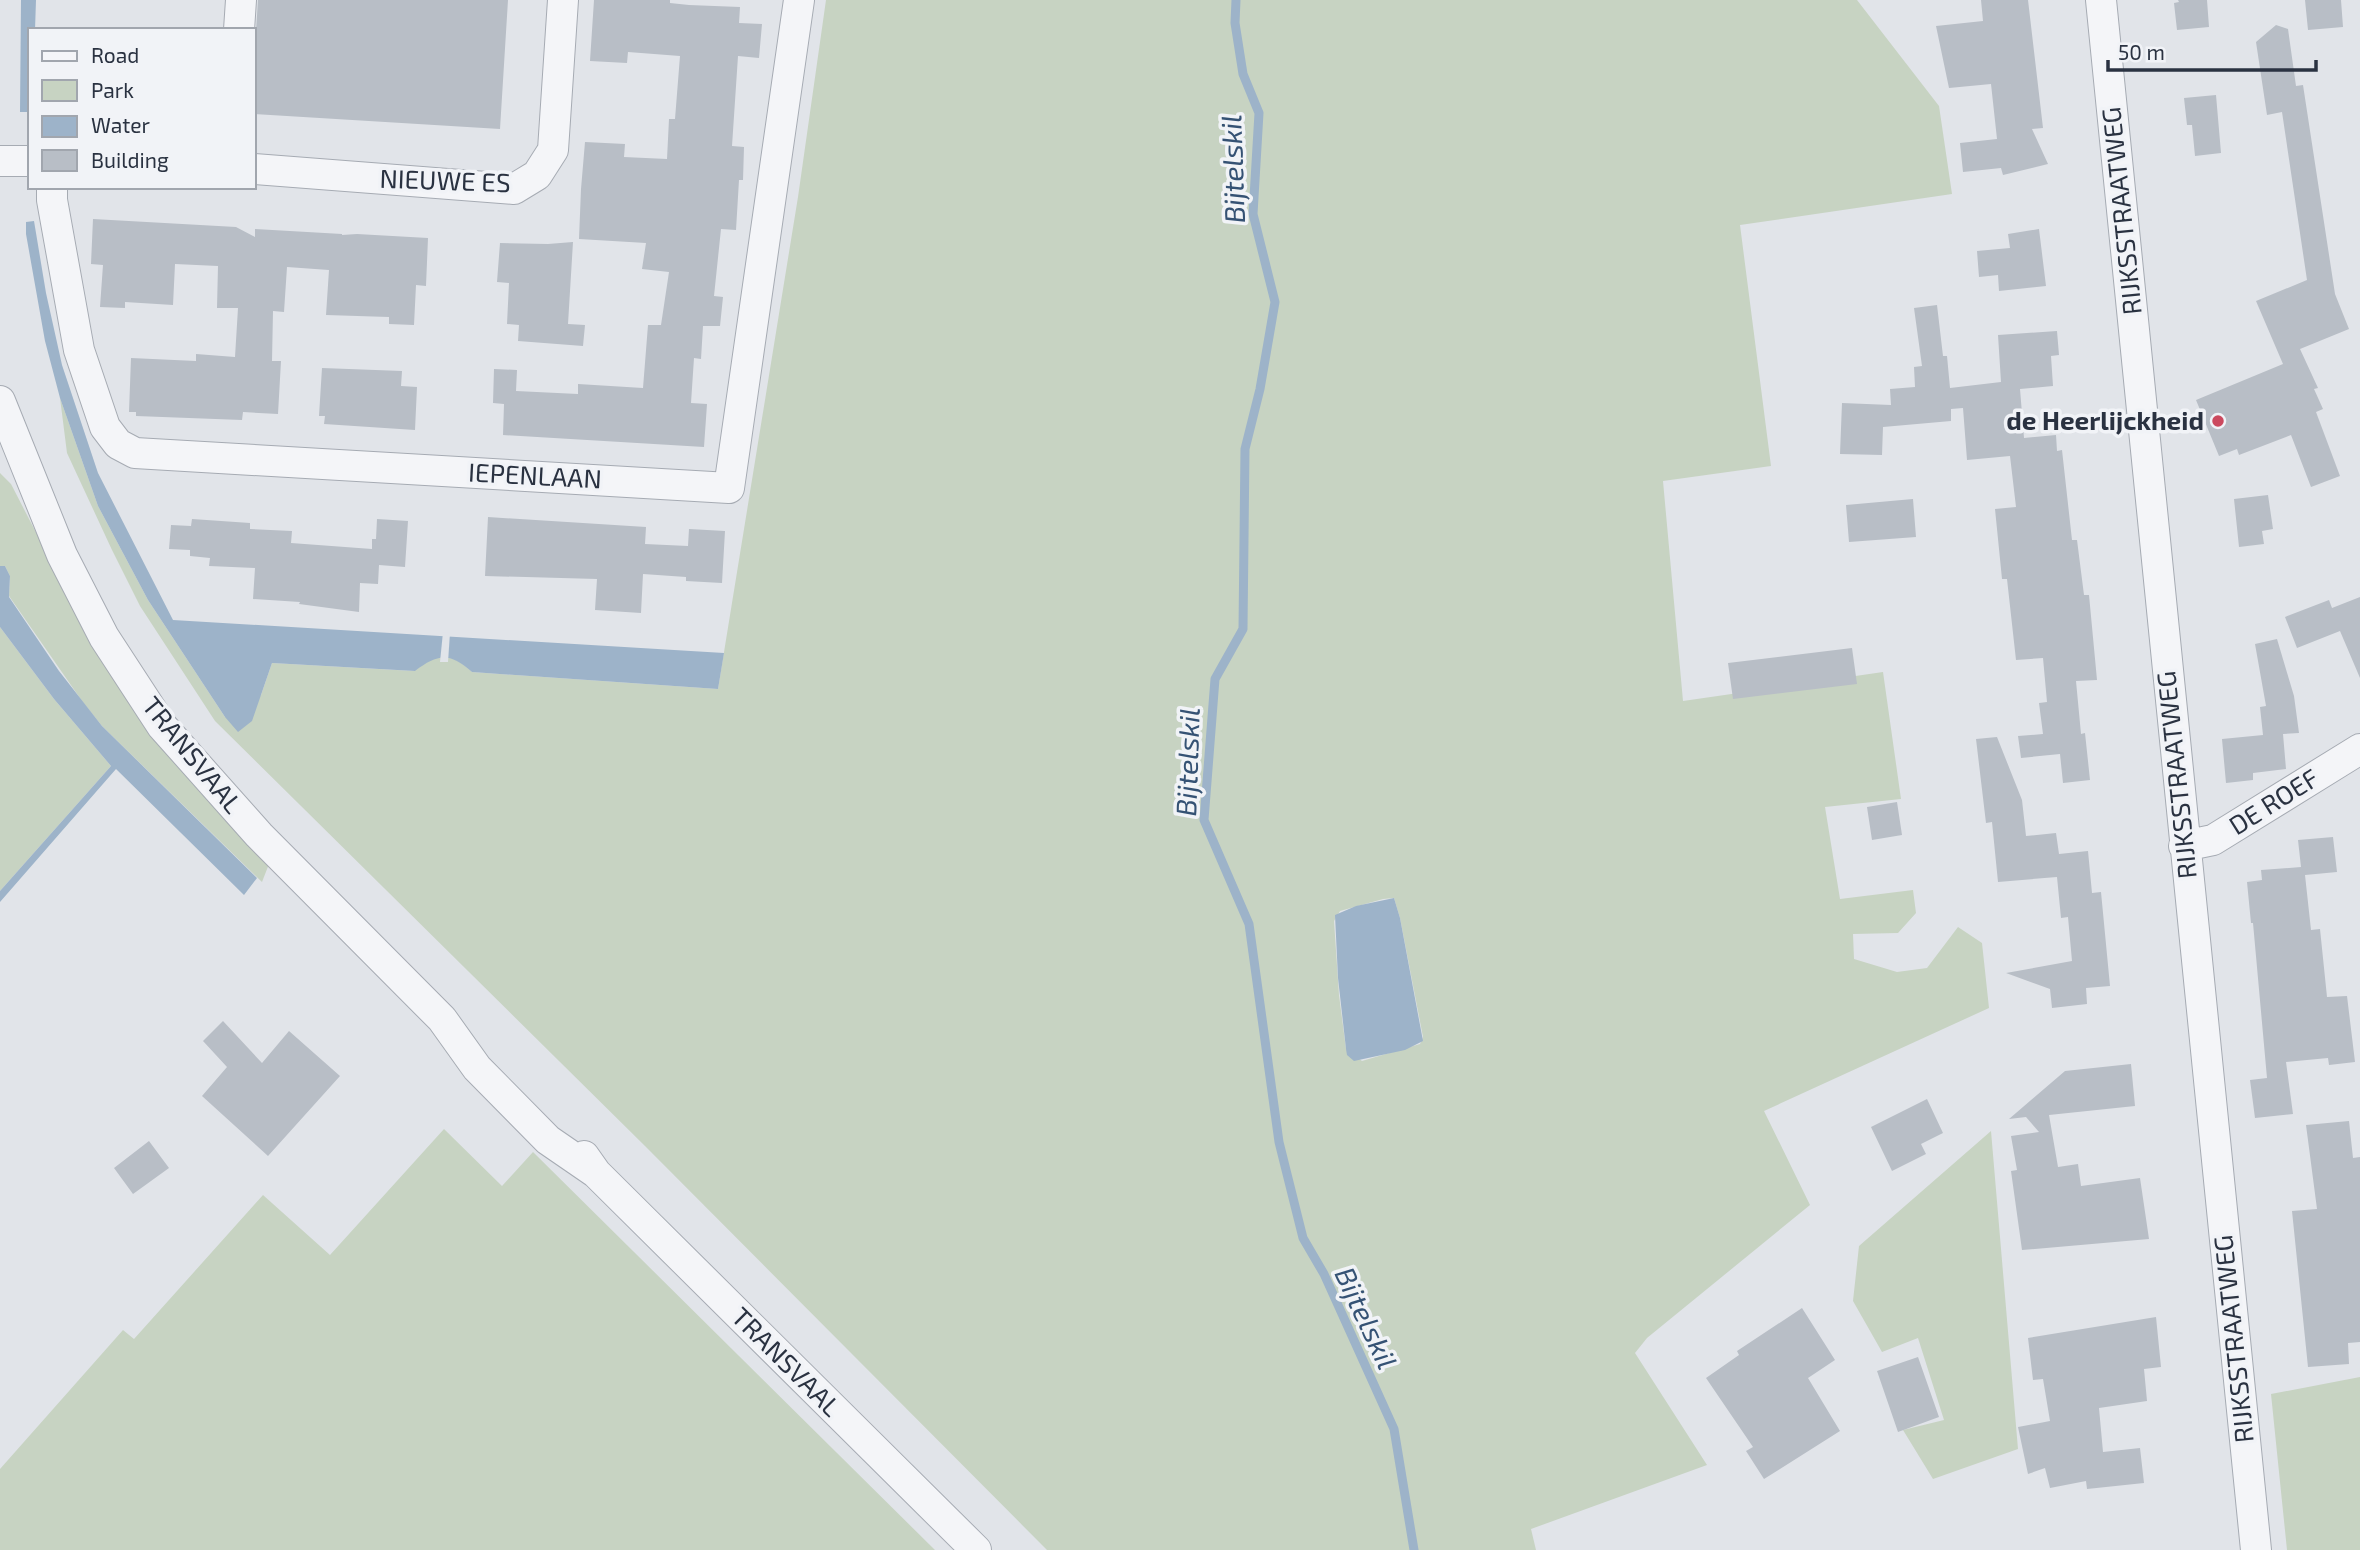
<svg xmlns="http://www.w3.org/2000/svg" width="2360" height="1550" font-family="'Exo 2',sans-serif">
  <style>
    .green { fill: #c7d3c2; fill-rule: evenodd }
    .water { fill: #9db3c9 }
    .pier { fill: #e1e4e9 }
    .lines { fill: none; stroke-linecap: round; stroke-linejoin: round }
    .stream { stroke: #9db3c9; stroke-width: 9 }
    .building { fill: #b8bec6 }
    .minor-casing { stroke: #a6abb3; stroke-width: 32 }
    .minor { stroke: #f4f5f8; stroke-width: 30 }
    .poi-dot { fill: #cb495e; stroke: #f1f3f7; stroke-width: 2.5 }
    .labels { text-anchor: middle; stroke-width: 7; stroke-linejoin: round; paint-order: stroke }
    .street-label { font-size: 26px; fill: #2a3241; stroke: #f1f3f7 }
    .poi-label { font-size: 26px; font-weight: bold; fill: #2a3241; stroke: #f1f3f7; text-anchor: end }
    .water-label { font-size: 28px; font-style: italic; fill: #355274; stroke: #f1f3f7 }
  </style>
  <rect width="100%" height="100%" fill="#e1e4e9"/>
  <path class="green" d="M 826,0 L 1857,0 L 1939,106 L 1952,194 L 1740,225 L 1771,466 L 1663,481 L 1683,701 L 1883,672 L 1901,799 L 1825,807 L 1840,899 L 1913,890 L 1916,913 L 1898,933 L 1853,934 L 1854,959 L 1897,972 L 1927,968 L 1958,927 L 1982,943 L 1989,1008 L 1764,1111 L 1810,1205 L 1647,1338 L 1635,1353 L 1707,1465 L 1531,1529 L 1536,1550 L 1047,1550 L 645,1146 L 215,721 L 140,606 L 112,550 L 67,453 L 60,398 L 98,506 L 148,600 L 225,717 L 261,695 L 272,663 L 414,671 C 438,653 449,651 472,672 L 718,689 L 798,197 ZM 1394,898 L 1400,918 L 1423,1037 L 1420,1044 L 1362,1061 L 1346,1049 L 1339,995 L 1334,921 L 1340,911 L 1383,899 Z
    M 0,473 L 11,484 L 60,579 L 269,864 L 262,882 L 102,726 L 82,701 L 9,596 L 10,576 L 5,566 L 0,566 Z
    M 0,627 L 54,699 L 111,766 L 0,891 Z
    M 444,1129 L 502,1186 L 533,1152 L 935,1550 L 0,1550 L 0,1469 L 123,1330 L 134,1339 L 263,1195 L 330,1255 Z
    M 1991,1131 L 2018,1449 L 1933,1479 L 1903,1430 L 1944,1420 L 1918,1338 L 1882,1352 L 1853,1301 L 1859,1246 Z
    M 2360,1377 L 2360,1550 L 2287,1550 L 2271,1394 Z"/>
  <path class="water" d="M 21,0 L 36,0 L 35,30 L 30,30 L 30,112 L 20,112 Z
    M 34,221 L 46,293 L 62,365 L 98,473 L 173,620 L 724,653 L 718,689 L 472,672 C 449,652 438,654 415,671 L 272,663 L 252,721 L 238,732 L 225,717 L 148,600 L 98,506 L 60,398 L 45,341 L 26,234 L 26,222 Z
    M 0,566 L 5,566 L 10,576 L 9,597 L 59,671 L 102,726 L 257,878 L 244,895 L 116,769 L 0,902 L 0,891 L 111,766 L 54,699 L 0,627 Z
    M 1394,898 L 1400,918 L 1423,1041 L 1405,1050 L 1354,1061 L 1347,1055 L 1346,1049 L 1338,978 L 1335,915 L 1356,906 Z"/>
  <path class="pier" d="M 443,632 L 450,633 L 448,662 L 440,662 Z"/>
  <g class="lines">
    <path class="stream" d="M 1236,0 L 1235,23 L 1243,74 L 1259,113 L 1253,214 L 1275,302 L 1260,389 L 1245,449 L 1243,629 L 1215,679 L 1204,820 L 1249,924 L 1279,1142 L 1303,1238 L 1324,1274 L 1394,1429 L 1414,1550"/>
  </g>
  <path class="building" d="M 258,0 L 508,0 L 500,129 L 254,114 L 254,39 L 256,31 Z
    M 594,0 L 670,0 L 670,3 L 689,5 L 740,7 L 739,23 L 762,24 L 759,58 L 738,56 L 732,146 L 744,147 L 743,180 L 739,180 L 736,230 L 721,229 L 714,296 L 723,297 L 720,326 L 703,326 L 701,359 L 694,358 L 691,403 L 707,404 L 704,447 L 503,435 L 504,404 L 493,403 L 494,369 L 517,370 L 516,391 L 578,394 L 578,384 L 643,388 L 648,325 L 661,325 L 669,272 L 642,269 L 646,243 L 579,239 L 581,189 L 585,142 L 625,144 L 624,157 L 667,159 L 669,119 L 675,119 L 680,56 L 628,52 L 627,63 L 590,61 Z
    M 1981,0 L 2028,0 L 2043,128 L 2032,129 L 2048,164 L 2003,175 L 2001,168 L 1963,172 L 1960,143 L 1997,139 L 1991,84 L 1949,88 L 1936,26 L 1983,21 Z
    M 2178,0 L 2207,0 L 2209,27 L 2177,30 L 2174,3 L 2179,2 Z
    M 2305,0 L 2341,0 L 2343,27 L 2308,30 Z
    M 2276,25 L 2288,29 L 2296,86 L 2303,85 L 2335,294 L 2349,329 L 2300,349 L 2318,388 L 2314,389 L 2323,409 L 2316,412 L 2340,476 L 2311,487 L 2291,435 L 2239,455 L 2237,449 L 2219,456 L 2196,400 L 2283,364 L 2256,301 L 2307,280 L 2282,112 L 2267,115 L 2256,42 Z
    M 2216,95 L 2221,153 L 2195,156 L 2192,125 L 2187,125 L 2184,98 Z
    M 93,219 L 236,227 L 255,237 L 255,229 L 342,234 L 342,235 L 357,234 L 428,238 L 426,286 L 416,285 L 414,325 L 389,324 L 389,317 L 326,315 L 329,270 L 287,267 L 284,312 L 273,311 L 272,361 L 281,361 L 278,414 L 243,412 L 242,420 L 136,416 L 136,412 L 129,412 L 131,358 L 196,361 L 196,354 L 235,357 L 238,308 L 217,308 L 218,266 L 175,264 L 173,305 L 125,302 L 125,308 L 100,307 L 103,265 L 91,264 Z
    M 2039,229 L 2046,286 L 1999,291 L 1998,275 L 1979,277 L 1977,251 L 2010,248 L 2008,234 Z
    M 573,242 L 568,324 L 585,325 L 583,346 L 518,341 L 519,325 L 507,324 L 509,283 L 497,282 L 500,243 L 548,244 Z
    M 1937,305 L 1943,356 L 1947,356 L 1950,388 L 2001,382 L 1998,335 L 2057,331 L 2059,355 L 2051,356 L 2053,386 L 2020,389 L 2024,438 L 2056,435 L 2057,451 L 2062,450 L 2072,540 L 2077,540 L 2084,595 L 2089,595 L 2097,680 L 2076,681 L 2081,734 L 2085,733 L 2090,780 L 2063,783 L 2060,754 L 2021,758 L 2018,736 L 2043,734 L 2039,703 L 2047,702 L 2043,658 L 2016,660 L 2007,579 L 2002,579 L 1995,509 L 2016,507 L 2010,456 L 1967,460 L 1963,408 L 1951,409 L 1951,421 L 1883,427 L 1882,455 L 1840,454 L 1842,403 L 1891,405 L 1890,389 L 1915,387 L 1914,367 L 1922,366 L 1914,308 Z
    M 322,368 L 402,371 L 401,386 L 417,387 L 415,430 L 324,424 L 325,416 L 319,416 Z
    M 2268,495 L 2273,529 L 2262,531 L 2264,544 L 2239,547 L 2234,499 Z
    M 1913,499 L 1916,537 L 1849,542 L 1846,505 Z
    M 488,517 L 646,527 L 645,544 L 688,546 L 689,529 L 725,531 L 722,583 L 686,581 L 686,577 L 643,574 L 641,613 L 595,610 L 597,579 L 485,576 Z
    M 192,519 L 250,523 L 250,529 L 292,531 L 291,543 L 372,549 L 372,539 L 376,539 L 377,519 L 408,521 L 405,567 L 379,565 L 378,584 L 360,583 L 359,612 L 299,604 L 300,602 L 253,599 L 255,568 L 209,566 L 210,558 L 190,556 L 190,550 L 169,549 L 171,525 L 191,526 Z
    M 2360,597 L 2360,678 L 2340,631 L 2297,648 L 2285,617 L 2329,600 L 2332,608 Z
    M 2277,639 L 2294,696 L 2299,733 L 2283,734 L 2286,769 L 2253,773 L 2253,780 L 2226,783 L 2222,739 L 2263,735 L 2260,707 L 2266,706 L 2255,644 Z
    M 1852,648 L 1857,684 L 1733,699 L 1728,663 Z
    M 1997,737 L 2022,800 L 2026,836 L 2056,833 L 2059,854 L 2088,851 L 2092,893 L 2101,892 L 2110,986 L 2086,988 L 2087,1004 L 2052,1008 L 2050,989 L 2006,973 L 2072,961 L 2068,917 L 2061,918 L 2057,877 L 1998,882 L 1992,822 L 1986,823 L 1976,739 Z
    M 1897,802 L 1902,835 L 1872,840 L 1867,807 Z
    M 2333,837 L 2337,872 L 2305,875 L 2311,930 L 2320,929 L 2327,997 L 2347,996 L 2355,1062 L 2329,1065 L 2328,1058 L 2286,1062 L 2293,1114 L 2255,1118 L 2250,1080 L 2267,1078 L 2253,923 L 2251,923 L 2247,882 L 2262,880 L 2261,870 L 2301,867 L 2298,840 Z
    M 223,1021 L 262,1063 L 289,1031 L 340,1076 L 268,1156 L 202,1096 L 227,1067 L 203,1041 Z
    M 2131,1064 L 2135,1106 L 2049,1115 L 2058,1167 L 2078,1164 L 2081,1186 L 2140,1178 L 2149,1239 L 2022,1250 L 2011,1171 L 2017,1170 L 2011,1136 L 2039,1132 L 2026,1117 L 2009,1119 L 2065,1071 Z
    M 1927,1099 L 1943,1133 L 1921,1144 L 1926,1154 L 1892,1171 L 1871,1127 Z
    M 2349,1121 L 2353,1158 L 2360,1157 L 2360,1342 L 2348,1343 L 2349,1364 L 2308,1367 L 2292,1211 L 2317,1209 L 2306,1125 Z
    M 149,1141 L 169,1168 L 133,1194 L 114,1168 Z
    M 1802,1308 L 1835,1360 L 1808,1378 L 1840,1431 L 1764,1479 L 1746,1451 L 1753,1447 L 1706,1378 L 1739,1355 L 1737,1351 Z
    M 2156,1317 L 2161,1367 L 2144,1369 L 2147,1401 L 2099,1408 L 2103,1452 L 2140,1448 L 2144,1483 L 2087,1489 L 2086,1481 L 2050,1488 L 2045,1468 L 2028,1474 L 2018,1427 L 2050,1421 L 2043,1379 L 2033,1380 L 2028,1338 Z
    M 1918,1357 L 1939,1417 L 1898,1432 L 1877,1371 Z"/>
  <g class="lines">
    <g class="minor-casing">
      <path id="minor" d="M 2101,0 L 2256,1550
        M 239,30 L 241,0
        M 0,161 L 30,161
        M 254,169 L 514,189 L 537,175 L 553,150 L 563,0
        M 52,187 L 52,200 L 79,350 L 105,427 L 118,444 L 135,453 L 729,488 L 799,0
        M 0,401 L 62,555 L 104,637 L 162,726 L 259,835 L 442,1019 L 477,1068 L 548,1140 L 596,1173
        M 2184,846 L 2213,840 L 2360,749
        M 584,1156 L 596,1173 L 976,1550"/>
    </g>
    <use href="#minor" class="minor"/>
  </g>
  <circle class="poi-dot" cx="2218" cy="421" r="7"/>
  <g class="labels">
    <g class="street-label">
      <text transform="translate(445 181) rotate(2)" y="9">NIEUWE ES</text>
      <text transform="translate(2122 211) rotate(-96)" y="9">RIJKSSTRAATWEG</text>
      <text transform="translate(535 476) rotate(3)" y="9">IEPENLAAN</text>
      <text transform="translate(192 755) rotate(51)" y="9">TRANSVAAL</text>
      <text transform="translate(2177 775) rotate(-96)" y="9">RIJKSSTRAATWEG</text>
      <text transform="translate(2274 802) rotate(-32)" y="9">DE ROEF</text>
      <text transform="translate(2234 1339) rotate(-96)" y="9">RIJKSSTRAATWEG</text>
      <text transform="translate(786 1362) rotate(45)" y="9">TRANSVAAL</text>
    </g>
    <g class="poi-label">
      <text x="2204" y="430">de Heerlijckheid</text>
    </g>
    <g class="water-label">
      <text transform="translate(1233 169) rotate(-92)" y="10">Bijtelskil</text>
      <text transform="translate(1188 762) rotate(-88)" y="10">Bijtelskil</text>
      <text transform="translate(1366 1318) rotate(65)" y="10">Bijtelskil</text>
    </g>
  </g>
  <rect x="28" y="28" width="228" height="161" fill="#f1f3f7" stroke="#a1a6ae" stroke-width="2"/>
  <rect x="42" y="51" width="35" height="10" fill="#f4f5f8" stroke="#a1a6ae" stroke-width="2"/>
  <text x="91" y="63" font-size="21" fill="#2a3241">Road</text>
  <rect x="42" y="80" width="35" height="21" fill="#c7d3c2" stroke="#a1a6ae" stroke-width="2"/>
  <text x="91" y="98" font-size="21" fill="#2a3241">Park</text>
  <rect x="42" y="116" width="35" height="21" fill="#9db3c9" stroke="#a1a6ae" stroke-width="2"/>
  <text x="91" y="133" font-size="21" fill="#2a3241">Water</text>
  <rect x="42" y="150" width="35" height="21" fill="#b8bec6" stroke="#a1a6ae" stroke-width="2"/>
  <text x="91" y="168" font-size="21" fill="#2a3241">Building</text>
  <path d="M2108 60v10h208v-10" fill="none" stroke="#2a3241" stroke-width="3.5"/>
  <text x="2118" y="60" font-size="21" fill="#2a3241" stroke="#f1f3f7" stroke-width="5" paint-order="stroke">50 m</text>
</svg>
